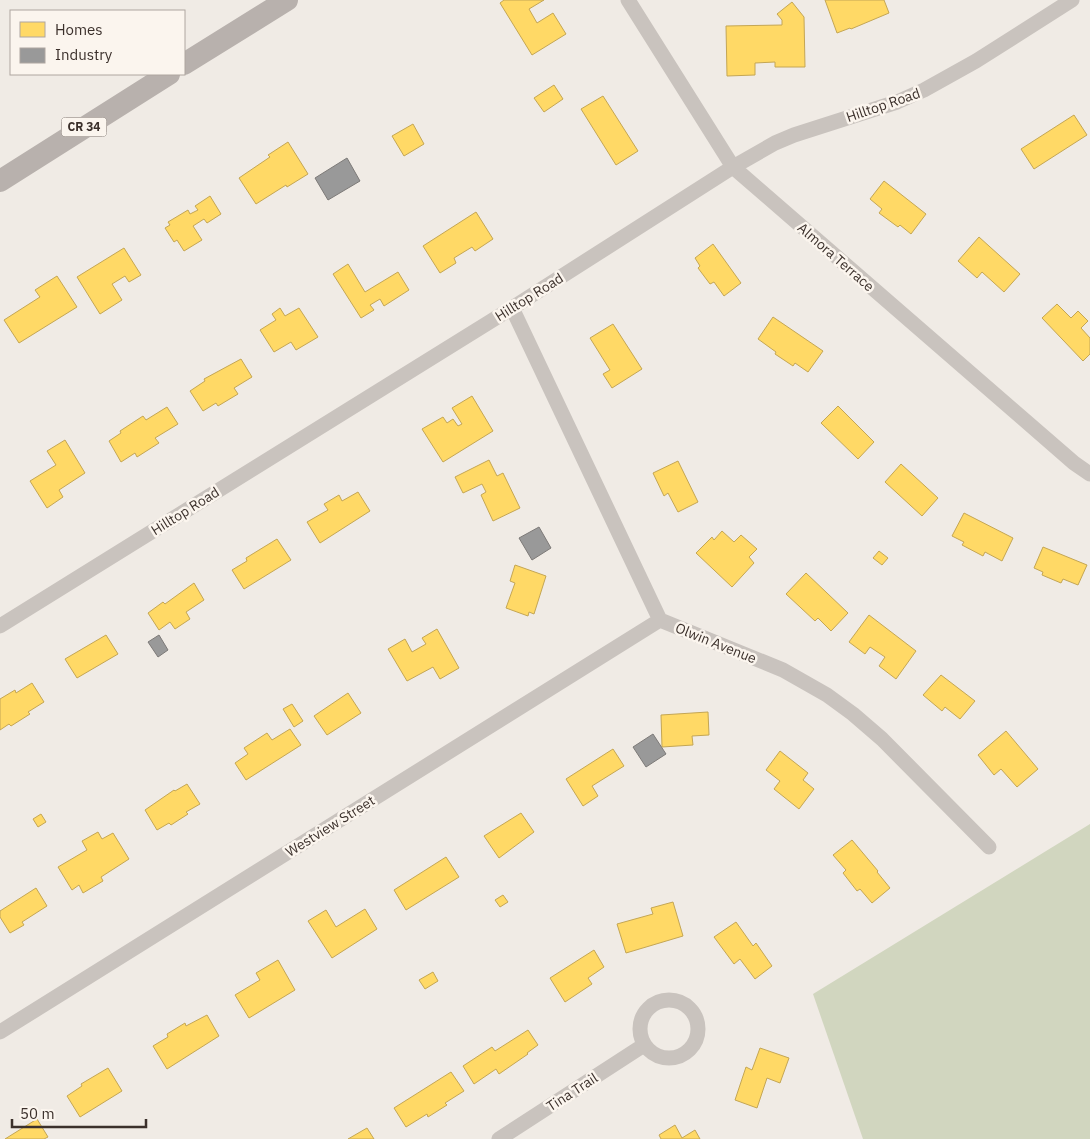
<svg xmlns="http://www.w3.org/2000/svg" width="1090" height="1139" font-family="'IBM Plex Sans',sans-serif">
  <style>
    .green { fill: #d1d6bf }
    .homes { fill: #ffd966; stroke: #c4a654 }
    .industry { fill: #999; stroke: #7d7a78 }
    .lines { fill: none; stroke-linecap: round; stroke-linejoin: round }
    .minor { stroke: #c9c3be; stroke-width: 15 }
    .primary { stroke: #b8b1ad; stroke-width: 22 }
    .labels { text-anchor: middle; stroke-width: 5; stroke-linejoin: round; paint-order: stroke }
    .shield { fill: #fbf5ee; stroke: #756b66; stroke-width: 1 }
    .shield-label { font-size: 12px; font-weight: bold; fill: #3b302b }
    .street-label { font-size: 14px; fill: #3b302b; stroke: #fbf5ee }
  </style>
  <rect width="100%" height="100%" fill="#f0ebe5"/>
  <path class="green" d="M 1090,824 L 1090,1139 L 863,1139 L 813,994 Z"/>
  <path class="homes" d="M 504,0 L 544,0 L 529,9 L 537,23 L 553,13 L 566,34 L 532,55 L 500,3 Z
    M 825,0 L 884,0 L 889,13 L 851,29 L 850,28 L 837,33 Z
    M 792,2 L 804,17 L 805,67 L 775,67 L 775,62 L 755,63 L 755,75 L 727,76 L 726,26 L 782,25 L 782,20 L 777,14 Z
    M 554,85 L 563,99 L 544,112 L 534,98 Z
    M 603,96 L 638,151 L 616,165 L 581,109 Z
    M 1074,115 L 1087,135 L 1034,169 L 1021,149 Z
    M 413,124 L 424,144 L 404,156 L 392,136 Z
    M 288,142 L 308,174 L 287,187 L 286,185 L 256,204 L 239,178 L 270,157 L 268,155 Z
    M 884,181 L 926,214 L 911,234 L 900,225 L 898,227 L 879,213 L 882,209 L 870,199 Z
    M 210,196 L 221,214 L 207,223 L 204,219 L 193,226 L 202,240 L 184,251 L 177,240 L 174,242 L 165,228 L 170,225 L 168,222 L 188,210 L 190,214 L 198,210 L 195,206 Z
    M 476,212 L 493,239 L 475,251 L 472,247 L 454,258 L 456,263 L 440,273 L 423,246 Z
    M 979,237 L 1020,274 L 1004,292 L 982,272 L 977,278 L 958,261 Z
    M 713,244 L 741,283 L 724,296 L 714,282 L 710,284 L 698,268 L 700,266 L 695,258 Z
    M 124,248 L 141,275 L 129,282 L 125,276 L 112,284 L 122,300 L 100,314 L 77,277 Z
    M 348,264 L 365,292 L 398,272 L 409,290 L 384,306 L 380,299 L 370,305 L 374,310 L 361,318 L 333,274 Z
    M 57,276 L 77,307 L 19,343 L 4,320 L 40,297 L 35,290 Z
    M 1057,304 L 1071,318 L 1078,311 L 1088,321 L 1081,328 L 1090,338 L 1090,354 L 1083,361 L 1042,318 Z
    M 280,308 L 285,316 L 299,308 L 318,337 L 296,350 L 291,342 L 274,352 L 260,330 L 276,320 L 272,314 Z
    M 773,317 L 823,351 L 808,372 L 795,363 L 793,366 L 775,354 L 776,352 L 758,339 Z
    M 613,324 L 642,369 L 612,388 L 603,374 L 610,370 L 590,338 Z
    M 241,359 L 252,377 L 234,388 L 238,394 L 218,406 L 216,403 L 203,411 L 190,391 L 205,381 L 204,379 Z
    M 472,396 L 493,431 L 443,462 L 422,429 L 443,417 L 447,423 L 453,419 L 458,426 L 462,424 L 452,408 Z
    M 838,406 L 874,442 L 858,459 L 821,423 Z
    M 167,407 L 178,424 L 155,438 L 159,443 L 137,457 L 135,453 L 121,462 L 109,441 L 121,433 L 120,431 L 143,416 L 146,420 Z
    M 65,440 L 85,473 L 59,490 L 63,497 L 47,508 L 30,481 L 56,465 L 47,451 Z
    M 489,460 L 497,476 L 503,473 L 520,508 L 493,521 L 481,495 L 486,492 L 482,484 L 463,493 L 455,477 Z
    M 678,461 L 698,502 L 678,512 L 668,493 L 664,496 L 653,473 Z
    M 901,464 L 938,498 L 922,516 L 885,482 Z
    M 358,492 L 370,511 L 320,543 L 307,522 L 328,510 L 324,504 L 339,495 L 342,501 Z
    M 964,513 L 1013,538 L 1002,561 L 985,552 L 983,556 L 962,545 L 964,542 L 952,536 Z
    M 722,531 L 734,542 L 741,535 L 757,549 L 749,557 L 754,563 L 732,587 L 696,553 L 712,537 L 714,540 Z
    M 277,539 L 291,560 L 244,589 L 232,570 L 247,561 L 246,558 Z
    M 1043,547 L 1087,565 L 1078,585 L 1063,579 L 1061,583 L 1042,575 L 1043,572 L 1034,568 Z
    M 879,551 L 888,558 L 882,565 L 873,558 Z
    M 515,565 L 546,576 L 534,614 L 529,612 L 528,616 L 506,608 L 515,583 L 510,581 Z
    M 806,573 L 848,613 L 831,631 L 818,618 L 815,621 L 786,594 Z
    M 194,583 L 204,600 L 186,612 L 190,619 L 175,629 L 170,622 L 159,630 L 148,613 L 163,602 L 165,604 Z
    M 869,615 L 916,651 L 896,679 L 879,666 L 885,657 L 870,647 L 865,654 L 849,642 Z
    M 437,629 L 459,668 L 440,679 L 433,667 L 407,681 L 388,649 L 405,639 L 412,652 L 426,644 L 422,638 Z
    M 106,635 L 118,654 L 77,678 L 65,659 Z
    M 941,675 L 975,701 L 960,719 L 945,707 L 942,711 L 923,695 Z
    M 32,683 L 44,702 L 28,712 L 30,714 L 11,726 L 9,724 L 0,730 L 0,699 L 15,690 L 16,693 Z
    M 348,693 L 361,713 L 327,735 L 314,716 Z
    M 292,704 L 303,721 L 294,727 L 283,709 Z
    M 708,712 L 709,735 L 692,736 L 693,745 L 662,747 L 661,715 Z
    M 290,729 L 301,745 L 246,780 L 235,763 L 248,754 L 244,748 L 267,733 L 272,740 Z
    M 1006,731 L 1038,769 L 1017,787 L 1001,769 L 994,775 L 978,755 Z
    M 613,749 L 624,766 L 592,786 L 598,796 L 583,806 L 566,779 Z
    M 780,751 L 808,773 L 803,780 L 814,789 L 799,809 L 774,789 L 780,781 L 766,770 Z
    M 187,784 L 200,804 L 186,812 L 188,814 L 171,825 L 169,823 L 157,830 L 145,810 L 174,790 L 175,791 Z
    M 521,813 L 534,832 L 499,858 L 484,836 Z
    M 41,814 L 46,822 L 38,827 L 33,819 Z
    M 98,832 L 102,839 L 113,833 L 129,859 L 101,877 L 103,881 L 83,893 L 79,885 L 72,890 L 58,867 L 87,850 L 82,841 Z
    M 852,840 L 878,871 L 877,872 L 890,888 L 872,903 L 860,889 L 857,891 L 843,873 L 846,870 L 833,855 Z
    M 446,857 L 459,877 L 406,910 L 394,890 Z
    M 36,888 L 47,906 L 22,922 L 24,925 L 10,933 L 0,917 L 0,911 Z
    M 503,895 L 508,902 L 500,907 L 495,900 Z
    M 673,902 L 683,936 L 626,953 L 617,924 L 653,914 L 651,908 Z
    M 365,909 L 377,929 L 332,958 L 308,921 L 326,910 L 336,927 Z
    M 736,922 L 753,946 L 756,943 L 772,966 L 755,979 L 740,959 L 734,964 L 714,937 Z
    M 594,950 L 604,967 L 588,978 L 592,984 L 565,1002 L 550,978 Z
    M 278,960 L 295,990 L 249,1018 L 235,995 L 260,980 L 256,973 Z
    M 433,972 L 438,981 L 425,989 L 419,980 Z
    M 207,1015 L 219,1036 L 167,1069 L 153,1046 L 168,1037 L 167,1034 L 185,1023 L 186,1026 Z
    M 528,1030 L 538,1045 L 527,1053 L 528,1054 L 499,1074 L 496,1069 L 474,1084 L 463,1066 L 492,1047 L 495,1051 Z
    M 760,1048 L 789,1058 L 780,1083 L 767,1078 L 757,1108 L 735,1100 L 746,1067 L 752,1070 Z
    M 108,1068 L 122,1091 L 80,1117 L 67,1096 L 82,1086 L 81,1084 Z
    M 451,1072 L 464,1091 L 445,1103 L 447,1105 L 428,1117 L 427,1114 L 406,1127 L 394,1108 Z
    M 37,1119 L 48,1137 L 44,1139 L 5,1139 Z
    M 675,1125 L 682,1138 L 695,1130 L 700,1139 L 661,1139 L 659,1135 Z
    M 367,1128 L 374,1139 L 348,1139 Z"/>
  <path class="industry" d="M 347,158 L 360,181 L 328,200 L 315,178 Z
    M 539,527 L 551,548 L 532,560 L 519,538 Z
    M 159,635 L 168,650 L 158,657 L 148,642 Z
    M 653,734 L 666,754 L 646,767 L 633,747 Z"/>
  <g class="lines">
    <path class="minor" d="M 628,0 L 733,167 L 1074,463 L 1090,474
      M 512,308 L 660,620 L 783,670 L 827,695 L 853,714 L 882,739 L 989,847
      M 0,626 L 512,308 L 733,167 L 775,143 L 794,135 L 897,102 L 924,90 L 976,61 L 1072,0
      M640 1029a29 29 0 1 1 58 0a29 29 0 1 1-58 0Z
      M 0,1032 L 660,620
      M 499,1139 L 644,1045"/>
    <path class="primary" d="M 184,64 L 287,0
      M 0,181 L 169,74"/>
  </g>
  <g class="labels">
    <rect class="shield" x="61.5" y="117.5" width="45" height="19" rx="4"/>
    <g class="shield-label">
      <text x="84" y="131">CR 34</text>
    </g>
    <g class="street-label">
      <text transform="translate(883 105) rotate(-19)" y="5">Hilltop Road</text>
      <text transform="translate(836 257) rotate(41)" y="5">Almora Terrace</text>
      <text transform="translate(529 297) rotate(-32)" y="5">Hilltop Road</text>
      <text transform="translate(185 511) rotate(-32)" y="5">Hilltop Road</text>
      <text transform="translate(716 643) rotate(22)" y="5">Olwin Avenue</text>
      <text transform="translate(330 826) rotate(-32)" y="5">Westview Street</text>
      <text transform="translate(572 1092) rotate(-33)" y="5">Tina Trail</text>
    </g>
  </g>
  <rect x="10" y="10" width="175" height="65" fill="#fbf5ee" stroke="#aea6a0"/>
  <rect x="20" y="22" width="25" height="15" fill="#ffd966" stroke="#aea6a0"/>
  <text x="55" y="35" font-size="15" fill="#3b302b">Homes</text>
  <rect x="20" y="48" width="25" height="15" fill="#999999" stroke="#aea6a0"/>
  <text x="55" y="60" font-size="15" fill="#3b302b">Industry</text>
  <path d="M12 1119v8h134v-8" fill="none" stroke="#3b302b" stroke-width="2.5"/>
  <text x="20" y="1119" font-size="15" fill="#3b302b" stroke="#fbf5ee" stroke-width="4" paint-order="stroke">50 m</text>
</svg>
